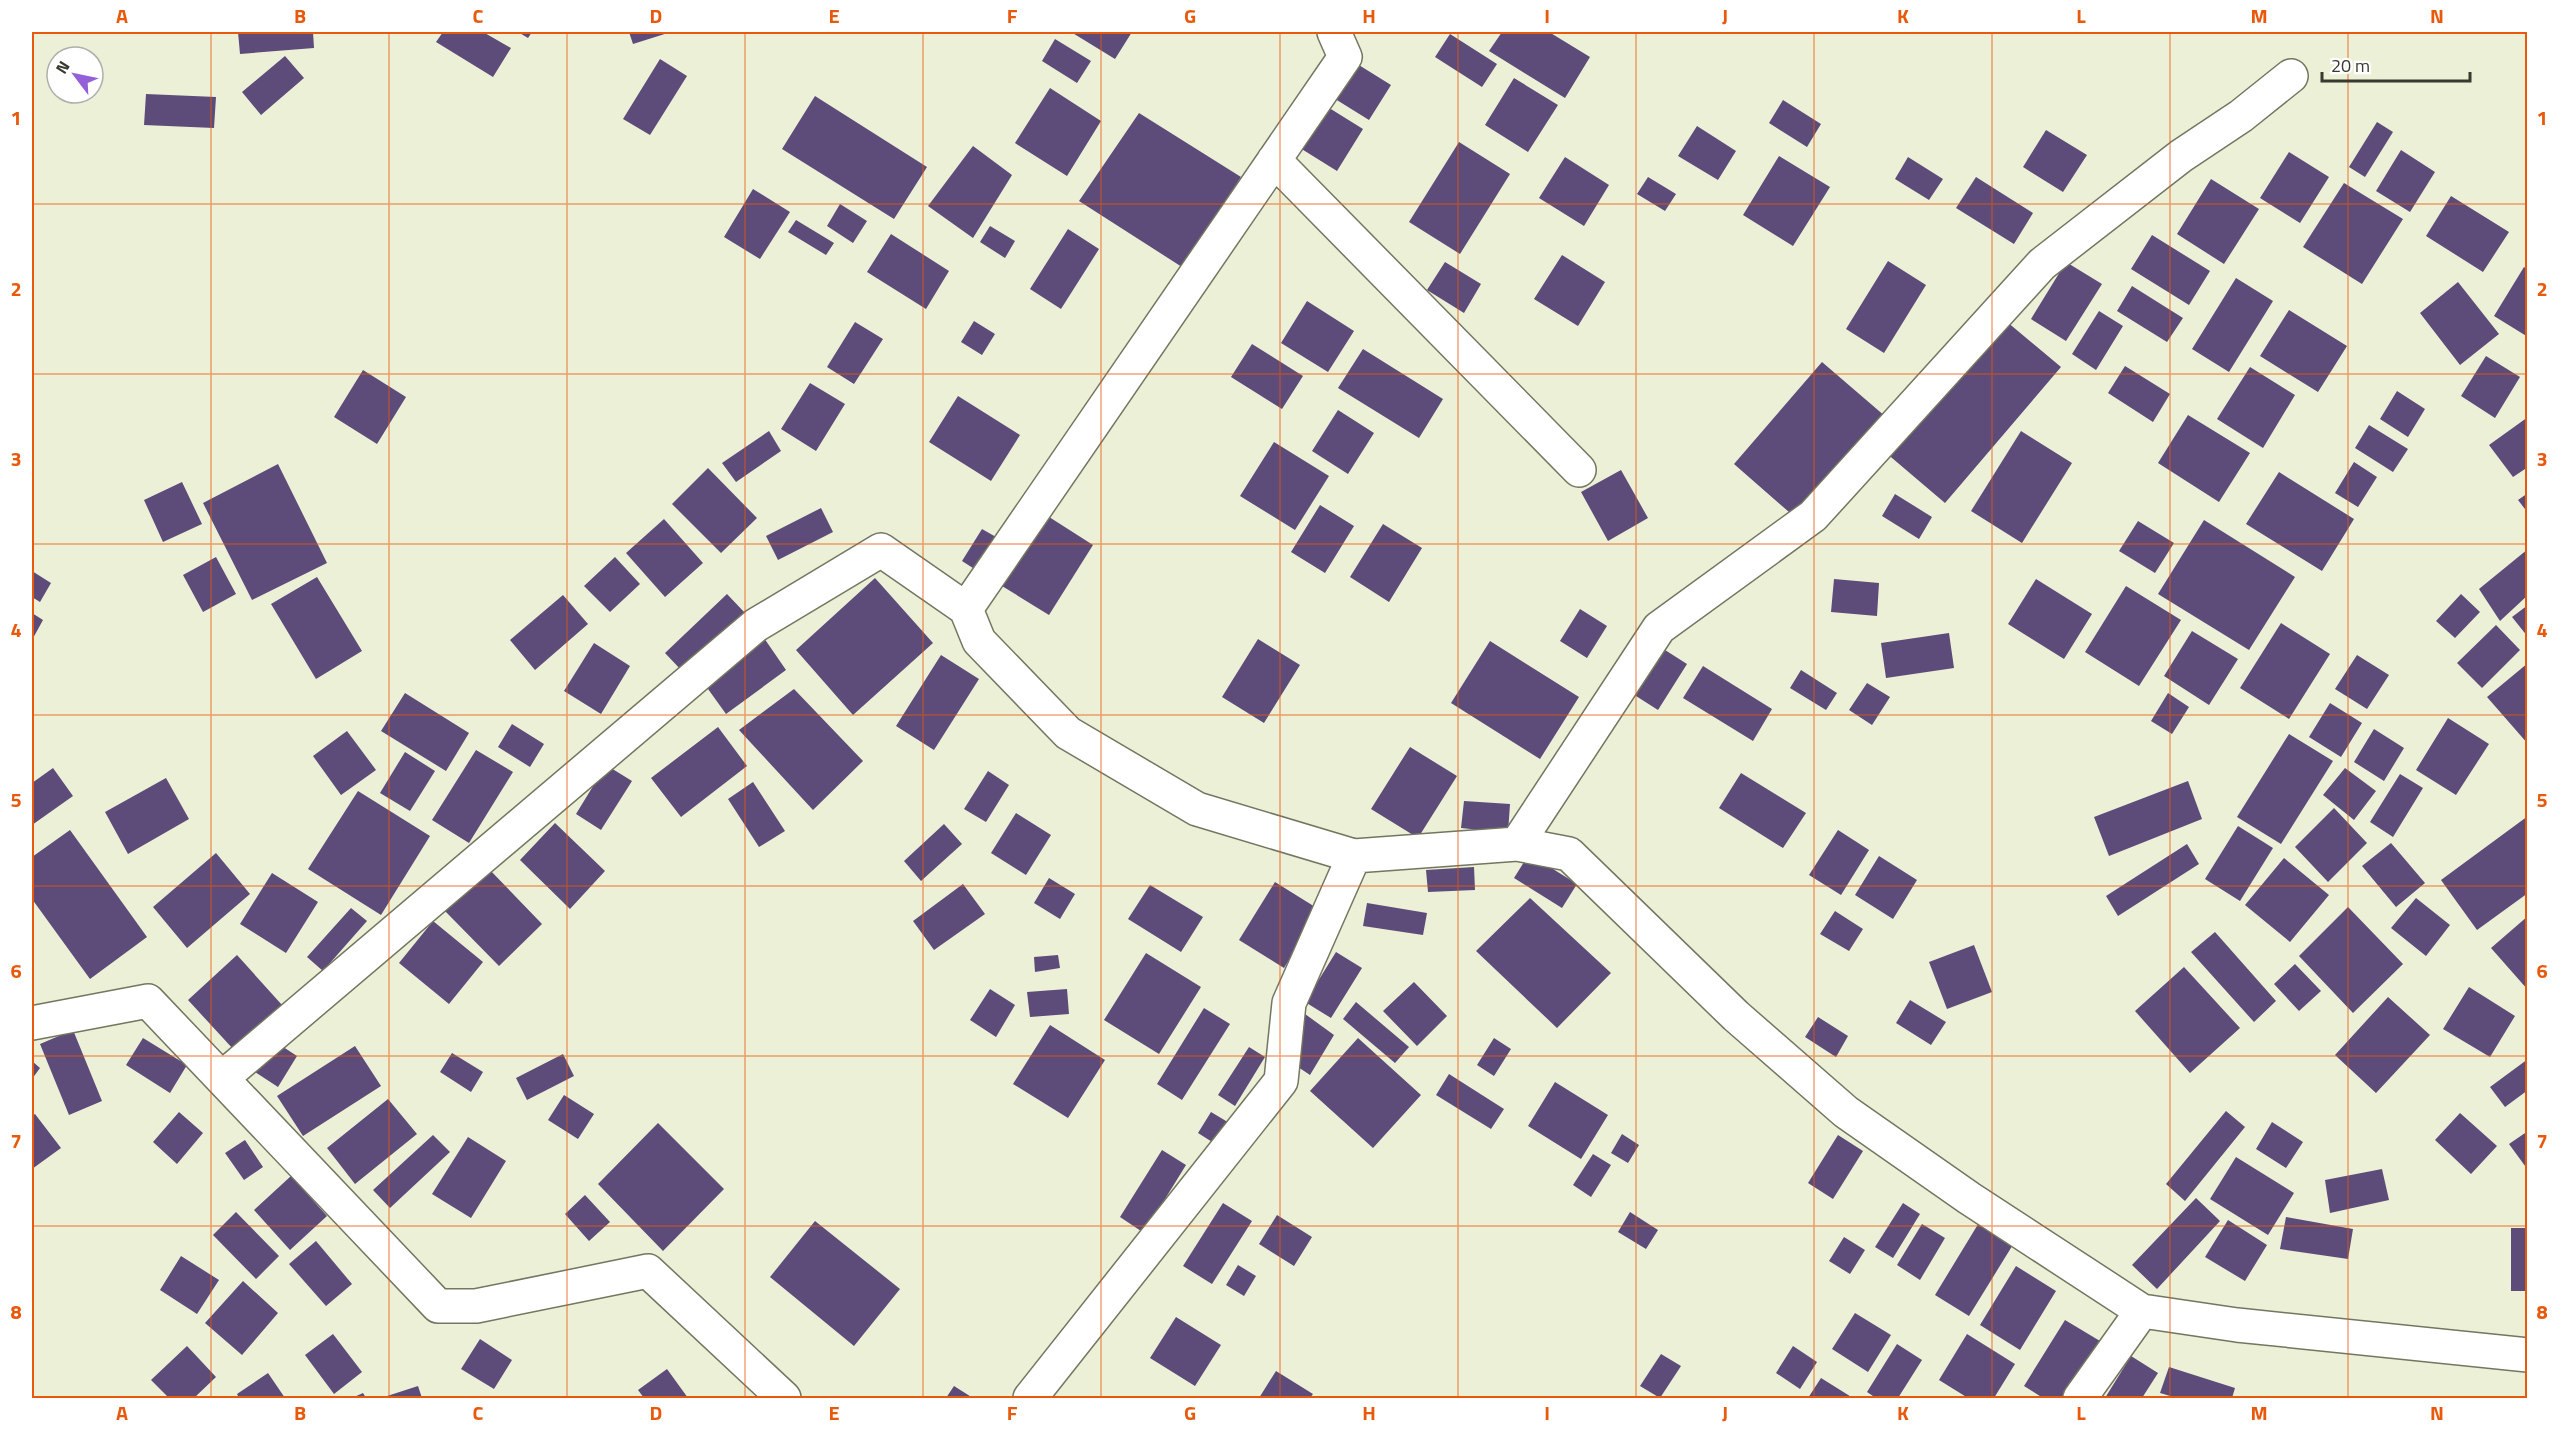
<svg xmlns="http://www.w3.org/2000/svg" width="2559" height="1430" font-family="'Titillium Web',sans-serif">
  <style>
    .building { fill: #5d4b7a }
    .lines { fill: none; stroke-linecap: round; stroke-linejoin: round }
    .minor-casing { stroke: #737660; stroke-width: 36 }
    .minor { stroke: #fff; stroke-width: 33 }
    .grid { fill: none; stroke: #e8590c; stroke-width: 1.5; stroke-opacity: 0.55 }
    .neatline { fill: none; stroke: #e8590c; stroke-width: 2 }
    .grid-label { font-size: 20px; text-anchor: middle; font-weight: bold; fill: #e8590c }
  </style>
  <rect width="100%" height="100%" fill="#ecf0d7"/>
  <path class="building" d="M 238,32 L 313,32 L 314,48 L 240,54 Z
    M 443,32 L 483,32 L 511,48 L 493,77 L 436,42 Z
    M 518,32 L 532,32 L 528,38 Z
    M 629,32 L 671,32 L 633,44 Z
    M 1071,32 L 1132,32 L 1115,59 Z
    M 1502,32 L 1549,32 L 1590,57 L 1565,98 L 1489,51 Z
    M 1450,34 L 1497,64 L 1482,87 L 1435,57 Z
    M 1055,39 L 1091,61 L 1077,83 L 1042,61 Z
    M 285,56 L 304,78 L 261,115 L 242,92 Z
    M 660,59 L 687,76 L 650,135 L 623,119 Z
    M 1354,62 L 1391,85 L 1369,120 L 1332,97 Z
    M 1514,78 L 1558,105 L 1528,152 L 1485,125 Z
    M 1050,88 L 1101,121 L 1067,176 L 1015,143 Z
    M 146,94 L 216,97 L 214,128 L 144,125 Z
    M 815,96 L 927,167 L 894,219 L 782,149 Z
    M 1783,100 L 1821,124 L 1807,147 L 1769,123 Z
    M 1326,106 L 1363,129 L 1337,171 L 1300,148 Z
    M 1139,113 L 1241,177 L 1182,267 L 1079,201 Z
    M 2377,122 L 2393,132 L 2365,177 L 2349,167 Z
    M 1697,126 L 1736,151 L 1718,180 L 1678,156 Z
    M 2046,130 L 2087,155 L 2063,192 L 2023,167 Z
    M 1459,142 L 1510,174 L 1460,254 L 1409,222 Z
    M 973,146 L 1012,175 L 973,238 L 928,206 Z
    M 2401,150 L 2435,172 L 2410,212 L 2376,191 Z
    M 2289,152 L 2329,177 L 2300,223 L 2260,198 Z
    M 1779,156 L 1830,187 L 1793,246 L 1743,215 Z
    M 1565,157 L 1609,185 L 1584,226 L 1539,198 Z
    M 1908,157 L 1943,179 L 1929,200 L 1895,179 Z
    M 1648,177 L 1676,194 L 1665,211 L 1637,194 Z
    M 1976,177 L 2033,213 L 2014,244 L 1956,208 Z
    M 2211,179 L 2259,209 L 2224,264 L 2177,234 Z
    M 2344,183 L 2403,219 L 2362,284 L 2303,247 Z
    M 753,189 L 790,212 L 760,259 L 724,237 Z
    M 2451,196 L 2509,232 L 2483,272 L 2426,236 Z
    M 840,204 L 867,221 L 853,243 L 827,226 Z
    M 796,220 L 834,243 L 826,255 L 788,232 Z
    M 990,226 L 1015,241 L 1005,258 L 980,242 Z
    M 1068,229 L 1099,249 L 1061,309 L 1030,289 Z
    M 891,234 L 949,271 L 926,309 L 867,272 Z
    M 2152,235 L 2210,271 L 2189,305 L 2131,269 Z
    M 1562,255 L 1605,282 L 1578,326 L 1534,299 Z
    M 1888,261 L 1926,285 L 1884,353 L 1846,329 Z
    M 1445,262 L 1481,284 L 1464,313 L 1427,290 Z
    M 2066,262 L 2102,284 L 2066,341 L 2031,319 Z
    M 2524,267 L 2528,270 L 2528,337 L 2494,316 Z
    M 2236,278 L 2273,301 L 2229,372 L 2192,349 Z
    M 2458,282 L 2499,334 L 2460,365 L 2420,313 Z
    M 2132,286 L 2183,318 L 2167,342 L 2117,311 Z
    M 1307,301 L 1354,331 L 1328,372 L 1281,343 Z
    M 2289,310 L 2347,346 L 2318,392 L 2260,356 Z
    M 2099,311 L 2123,326 L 2096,370 L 2072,354 Z
    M 2000,316 L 2061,367 L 1945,503 L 1885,452 Z
    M 974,321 L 995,334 L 982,355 L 961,342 Z
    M 855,322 L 883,339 L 854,384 L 827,367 Z
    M 1252,344 L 1303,376 L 1282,409 L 1231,377 Z
    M 1363,349 L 1443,399 L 1419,438 L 1338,388 Z
    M 2486,356 L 2520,377 L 2495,418 L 2461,396 Z
    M 1822,362 L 1886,417 L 1797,519 L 1734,464 Z
    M 2125,366 L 2170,394 L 2153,422 L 2108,393 Z
    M 2250,367 L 2295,395 L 2263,448 L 2217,419 Z
    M 363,370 L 406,397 L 377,444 L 334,417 Z
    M 810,383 L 845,404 L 816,451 L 781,429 Z
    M 2397,391 L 2425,409 L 2408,437 L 2380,419 Z
    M 958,396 L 1020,435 L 991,481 L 929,442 Z
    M 1338,410 L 1374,433 L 1348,474 L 1312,451 Z
    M 2188,415 L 2250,453 L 2219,502 L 2158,463 Z
    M 2528,417 L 2528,467 L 2513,477 L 2489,445 Z
    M 2369,425 L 2408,449 L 2393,472 L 2355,448 Z
    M 769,431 L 781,451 L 736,482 L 722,463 Z
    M 2021,431 L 2072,463 L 2022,543 L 1971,511 Z
    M 1274,442 L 1329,476 L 1295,530 L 1240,496 Z
    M 2354,462 L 2377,477 L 2358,507 L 2335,493 Z
    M 278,464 L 327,563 L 252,600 L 203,503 Z
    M 708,468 L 757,518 L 721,553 L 672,504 Z
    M 1621,470 L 1648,518 L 1608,541 L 1581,492 Z
    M 2279,472 L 2354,519 L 2322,571 L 2246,524 Z
    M 182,482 L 202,524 L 163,542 L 144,500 Z
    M 2528,493 L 2528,513 L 2518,500 Z
    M 1895,494 L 1932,517 L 1919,539 L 1882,516 Z
    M 1320,505 L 1354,526 L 1325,573 L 1291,552 Z
    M 821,508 L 833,532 L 778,560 L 766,536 Z
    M 1046,515 L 1093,545 L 1049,615 L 1002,586 Z
    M 664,519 L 703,563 L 665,597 L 626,553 Z
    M 2204,520 L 2295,577 L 2249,650 L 2158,594 Z
    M 2138,521 L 2174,543 L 2155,573 L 2119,551 Z
    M 1383,524 L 1422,548 L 1389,602 L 1350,577 Z
    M 982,529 L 996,537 L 976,570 L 962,561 Z
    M 2528,549 L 2528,595 L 2500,621 L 2479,589 Z
    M 216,557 L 236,594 L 203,612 L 183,575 Z
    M 615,557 L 640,584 L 610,612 L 584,586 Z
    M 32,571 L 51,583 L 40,602 L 32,597 Z
    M 317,577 L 362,651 L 316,679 L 271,604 Z
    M 875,578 L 933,643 L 853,715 L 796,650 Z
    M 1834,579 L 1879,583 L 1877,616 L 1831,612 Z
    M 2036,579 L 2092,614 L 2064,659 L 2008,624 Z
    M 2126,586 L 2181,620 L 2139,686 L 2085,652 Z
    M 727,594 L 745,613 L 683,672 L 665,653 Z
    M 2461,594 L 2480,612 L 2455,638 L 2436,621 Z
    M 563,595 L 588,624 L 535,670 L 510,640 Z
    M 2528,605 L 2528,637 L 2512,617 Z
    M 1580,609 L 1607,626 L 1587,658 L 1560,641 Z
    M 32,613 L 43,620 L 32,640 Z
    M 2281,623 L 2330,654 L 2289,719 L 2240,688 Z
    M 2496,625 L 2520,650 L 2482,688 L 2457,663 Z
    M 2192,631 L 2238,659 L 2209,705 L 2164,676 Z
    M 1949,633 L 1954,668 L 1886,678 L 1881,643 Z
    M 764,638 L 786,670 L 726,714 L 703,682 Z
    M 1258,639 L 1300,665 L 1264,723 L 1222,697 Z
    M 1490,641 L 1579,697 L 1540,759 L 1451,703 Z
    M 594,643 L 630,666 L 601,714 L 564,691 Z
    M 1654,643 L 1687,664 L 1658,710 L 1625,689 Z
    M 941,655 L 979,679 L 934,750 L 896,726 Z
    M 2357,655 L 2389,675 L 2367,709 L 2335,689 Z
    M 2528,663 L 2528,744 L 2487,697 Z
    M 1703,666 L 1772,709 L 1753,741 L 1683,698 Z
    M 1801,670 L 1837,693 L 1826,710 L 1790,688 Z
    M 1867,683 L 1890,697 L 1872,725 L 1849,710 Z
    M 794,689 L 863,761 L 813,810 L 739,730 Z
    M 405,693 L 469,733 L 446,771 L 381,731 Z
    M 2168,693 L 2189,707 L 2172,734 L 2151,721 Z
    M 2330,703 L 2362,723 L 2341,757 L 2309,737 Z
    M 2448,718 L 2489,744 L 2456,795 L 2416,770 Z
    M 512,724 L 544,744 L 530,767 L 498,747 Z
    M 718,727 L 747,766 L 681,817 L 651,778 Z
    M 2374,729 L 2404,748 L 2384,781 L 2354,762 Z
    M 347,731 L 376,770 L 341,795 L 313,756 Z
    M 2289,734 L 2333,761 L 2281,844 L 2237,817 Z
    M 1410,747 L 1457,776 L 1418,838 L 1371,809 Z
    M 476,750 L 513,772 L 469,843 L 432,820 Z
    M 405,752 L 435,771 L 410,811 L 380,793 Z
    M 606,765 L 632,781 L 601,830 L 576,814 Z
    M 53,768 L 73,796 L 32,825 L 32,783 Z
    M 2345,768 L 2376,791 L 2354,820 L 2323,795 Z
    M 988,771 L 1009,785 L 986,822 L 964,809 Z
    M 1741,773 L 1806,813 L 1783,848 L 1719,808 Z
    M 2400,774 L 2423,788 L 2393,837 L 2370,822 Z
    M 166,778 L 189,819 L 128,854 L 105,812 Z
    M 2188,781 L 2202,819 L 2109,856 L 2094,817 Z
    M 753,782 L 785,831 L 759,847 L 728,799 Z
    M 358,791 L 430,836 L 381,915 L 308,869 Z
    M 1464,801 L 1510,804 L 1508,833 L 1461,828 Z
    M 2334,808 L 2367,843 L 2328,882 L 2295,847 Z
    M 1016,813 L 1051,835 L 1026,875 L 991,853 Z
    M 2528,816 L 2528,893 L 2477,930 L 2441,880 Z
    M 555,823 L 605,871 L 570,909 L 520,860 Z
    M 944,824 L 962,844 L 921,881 L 904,861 Z
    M 2238,826 L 2273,848 L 2240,901 L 2205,879 Z
    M 70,830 L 147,937 L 90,979 L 32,899 L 32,857 Z
    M 1838,830 L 1869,850 L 1841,895 L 1809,875 Z
    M 2391,843 L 2425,883 L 2396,907 L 2362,866 Z
    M 2187,844 L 2199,864 L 2118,916 L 2106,896 Z
    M 216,853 L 250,894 L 187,948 L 153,907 Z
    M 1529,854 L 1577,884 L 1562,908 L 1514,878 Z
    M 1879,856 L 1917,880 L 1893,919 L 1855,895 Z
    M 2284,858 L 2329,895 L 2290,942 L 2245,905 Z
    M 1474,867 L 1475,890 L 1428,892 L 1426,870 Z
    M 488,868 L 542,924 L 499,966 L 445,911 Z
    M 272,873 L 318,902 L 286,953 L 240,924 Z
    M 1049,878 L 1075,894 L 1060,919 L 1034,903 Z
    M 1275,882 L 1320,910 L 1284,968 L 1239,940 Z
    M 963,884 L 985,914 L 934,950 L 913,921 Z
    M 1150,885 L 1203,917 L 1181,952 L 1128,919 Z
    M 1530,898 L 1611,973 L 1557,1028 L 1476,951 Z
    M 2416,898 L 2450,925 L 2426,956 L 2391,928 Z
    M 1367,903 L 1427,913 L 1423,935 L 1363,926 Z
    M 2348,907 L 2403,964 L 2353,1013 L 2299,956 Z
    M 351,908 L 367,921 L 323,971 L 307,957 Z
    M 1835,911 L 1863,929 L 1849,951 L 1820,934 Z
    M 2528,916 L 2528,990 L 2491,948 Z
    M 433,921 L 483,962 L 449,1004 L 399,963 Z
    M 2215,932 L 2276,1001 L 2254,1022 L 2191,952 Z
    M 1974,945 L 1992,992 L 1947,1009 L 1929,962 Z
    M 1336,952 L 1362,968 L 1331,1018 L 1305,1002 Z
    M 1146,953 L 1201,987 L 1159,1054 L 1104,1020 Z
    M 237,955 L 282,1005 L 234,1050 L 188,1000 Z
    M 1058,955 L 1060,968 L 1035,972 L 1034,957 Z
    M 2295,964 L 2321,991 L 2299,1011 L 2274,984 Z
    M 2184,967 L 2240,1028 L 2190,1073 L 2135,1011 Z
    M 1414,982 L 1447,1016 L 1417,1046 L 1383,1011 Z
    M 2469,987 L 2515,1016 L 2490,1057 L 2443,1029 Z
    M 990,989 L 1015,1005 L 996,1037 L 970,1020 Z
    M 1067,989 L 1069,1014 L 1030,1017 L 1027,992 Z
    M 2388,997 L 2430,1035 L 2376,1093 L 2335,1055 Z
    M 1910,1000 L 1946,1022 L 1931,1045 L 1896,1023 Z
    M 1356,1002 L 1409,1047 L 1395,1063 L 1343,1019 Z
    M 1294,1006 L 1334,1035 L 1310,1075 L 1268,1047 Z
    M 1204,1008 L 1230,1024 L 1182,1100 L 1157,1084 Z
    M 1818,1017 L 1848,1036 L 1836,1057 L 1805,1037 Z
    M 1050,1025 L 1105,1060 L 1068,1118 L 1013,1084 Z
    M 73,1030 L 102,1101 L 69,1115 L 40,1044 Z
    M 143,1038 L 187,1065 L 170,1093 L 126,1065 Z
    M 1358,1038 L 1421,1095 L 1373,1148 L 1310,1091 Z
    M 1494,1038 L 1511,1049 L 1494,1076 L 1477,1065 Z
    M 274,1041 L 297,1056 L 278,1087 L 255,1072 Z
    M 355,1046 L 381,1086 L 303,1136 L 277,1096 Z
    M 1249,1047 L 1265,1057 L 1235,1106 L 1218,1095 Z
    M 452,1053 L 483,1072 L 471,1092 L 440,1072 Z
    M 563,1054 L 574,1076 L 527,1100 L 516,1078 Z
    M 2528,1059 L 2528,1090 L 2505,1107 L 2490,1087 Z
    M 32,1061 L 40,1068 L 32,1079 Z
    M 1449,1074 L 1504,1109 L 1491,1129 L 1436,1095 Z
    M 1555,1082 L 1608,1115 L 1581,1159 L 1528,1126 Z
    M 564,1095 L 594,1114 L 578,1139 L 548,1120 Z
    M 388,1099 L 417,1134 L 355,1184 L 327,1148 Z
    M 2226,1111 L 2245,1127 L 2185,1201 L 2166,1184 Z
    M 179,1112 L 203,1133 L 177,1164 L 153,1142 Z
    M 1211,1112 L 1231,1124 L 1217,1145 L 1198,1133 Z
    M 2460,1113 L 2497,1146 L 2471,1174 L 2435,1140 Z
    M 35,1114 L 61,1148 L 32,1169 L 32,1116 Z
    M 2272,1122 L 2303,1142 L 2286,1168 L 2256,1149 Z
    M 658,1123 L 724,1189 L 663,1251 L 598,1184 Z
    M 2528,1131 L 2528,1170 L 2509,1144 Z
    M 1622,1134 L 1639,1145 L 1628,1163 L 1611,1153 Z
    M 433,1135 L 450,1152 L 390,1208 L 373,1190 Z
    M 1838,1135 L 1863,1151 L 1833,1199 L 1808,1183 Z
    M 468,1137 L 506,1161 L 471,1218 L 432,1194 Z
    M 245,1140 L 263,1167 L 244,1180 L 225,1153 Z
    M 1162,1150 L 1186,1165 L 1144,1233 L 1120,1217 Z
    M 1593,1154 L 1611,1165 L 1591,1197 L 1573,1185 Z
    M 2236,1157 L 2294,1193 L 2268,1235 L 2210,1199 Z
    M 2382,1169 L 2389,1200 L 2330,1213 L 2325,1180 Z
    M 291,1176 L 327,1216 L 290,1250 L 254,1210 Z
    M 585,1195 L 610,1222 L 589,1241 L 565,1214 Z
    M 2196,1198 L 2220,1221 L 2157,1289 L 2132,1265 Z
    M 1223,1203 L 1252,1221 L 1212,1284 L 1183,1266 Z
    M 1903,1203 L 1920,1214 L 1893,1258 L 1875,1247 Z
    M 236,1212 L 279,1256 L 256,1279 L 213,1235 Z
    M 1630,1212 L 1658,1230 L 1646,1249 L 1618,1232 Z
    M 1277,1215 L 1312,1237 L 1294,1266 L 1259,1244 Z
    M 2286,1217 L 2353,1229 L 2348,1259 L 2280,1249 Z
    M 2228,1220 L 2267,1245 L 2245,1281 L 2205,1257 Z
    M 815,1221 L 900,1289 L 854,1346 L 770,1277 Z
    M 1980,1221 L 2014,1243 L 1969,1316 L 1935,1295 Z
    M 1922,1224 L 1945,1238 L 1920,1280 L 1897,1265 Z
    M 2511,1228 L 2528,1228 L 2528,1291 L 2511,1291 Z
    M 1844,1237 L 1865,1250 L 1850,1274 L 1829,1261 Z
    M 316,1241 L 352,1284 L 326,1306 L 289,1264 Z
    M 181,1256 L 219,1280 L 197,1314 L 160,1290 Z
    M 1238,1265 L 1256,1276 L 1244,1296 L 1226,1285 Z
    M 2016,1266 L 2056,1291 L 2020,1350 L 1980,1325 Z
    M 243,1281 L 278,1313 L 242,1355 L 205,1323 Z
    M 1855,1313 L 1891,1335 L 1868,1372 L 1832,1349 Z
    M 1176,1317 L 1221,1345 L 1195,1386 L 1150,1358 Z
    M 2065,1320 L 2105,1344 L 2071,1398 L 2043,1398 L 2024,1386 Z
    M 333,1334 L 362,1372 L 334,1394 L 305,1355 Z
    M 1967,1334 L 2015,1364 L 1994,1398 L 1968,1398 L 1939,1380 Z
    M 480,1339 L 512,1360 L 494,1389 L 461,1369 Z
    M 1897,1344 L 1922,1360 L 1898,1398 L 1876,1398 L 1867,1392 Z
    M 187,1346 L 216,1377 L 194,1398 L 169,1398 L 151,1380 Z
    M 1793,1346 L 1817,1362 L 1800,1389 L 1776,1373 Z
    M 1661,1354 L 1681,1366 L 1660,1398 L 1640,1386 Z
    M 2131,1356 L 2158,1373 L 2142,1398 L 2105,1398 Z
    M 2169,1367 L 2235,1388 L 2232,1398 L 2177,1398 L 2160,1393 Z
    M 667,1369 L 688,1398 L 644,1398 L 638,1390 Z
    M 1276,1371 L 1313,1394 L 1310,1398 L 1259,1398 Z
    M 268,1373 L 285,1398 L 239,1398 L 237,1394 Z
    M 1821,1378 L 1853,1398 L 1808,1398 Z
    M 418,1386 L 422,1398 L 381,1398 Z
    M 954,1386 L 973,1398 L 946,1398 Z
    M 363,1393 L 366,1398 L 352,1398 Z"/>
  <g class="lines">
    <g class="minor-casing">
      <path id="minor" d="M 1334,32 L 1345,57 L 966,609 L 979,641 L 1068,733 L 1197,809 L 1354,856 L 1517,844 L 1569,854 L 1736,1016 L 1846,1112 L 1969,1198 L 2142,1311 L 2237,1325 L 2528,1355
        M 1274,160 L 1579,470
        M 1517,844 L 1659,628 L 1813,516 L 2042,264 L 2181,156 L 2241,116 L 2291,76
        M 32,1023 L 148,1001 L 438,1306 L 476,1306 L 648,1271 L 784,1398
        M 222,1078 L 756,625 L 881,550 L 966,609
        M 1030,1398 L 1281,1081 L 1289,1003 L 1354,856
        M 2080,1398 L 2142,1311"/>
    </g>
    <use href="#minor" class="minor"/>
  </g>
  <path class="grid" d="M 211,32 L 211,1398M 389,32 L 389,1398M 567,32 L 567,1398M 745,32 L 745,1398M 923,32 L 923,1398M 1101,32 L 1101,1398M 1280,32 L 1280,1398M 1458,32 L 1458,1398M 1636,32 L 1636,1398M 1814,32 L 1814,1398M 1992,32 L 1992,1398M 2170,32 L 2170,1398M 2348,32 L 2348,1398M 32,204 L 2528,204M 32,374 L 2528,374M 32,544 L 2528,544M 32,715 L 2528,715M 32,886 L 2528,886M 32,1056 L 2528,1056M 32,1226 L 2528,1226"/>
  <rect width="2559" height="1430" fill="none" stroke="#ffffff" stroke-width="66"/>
  <g transform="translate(75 75) rotate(302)"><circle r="28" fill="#ffffff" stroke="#afb0ac" stroke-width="1.5"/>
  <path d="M0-4.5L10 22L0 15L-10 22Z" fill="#9460d9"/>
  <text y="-9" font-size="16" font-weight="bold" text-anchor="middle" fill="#38392f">N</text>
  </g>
  <path d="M2322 72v9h148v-9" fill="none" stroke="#38392f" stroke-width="3"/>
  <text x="2331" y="72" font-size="18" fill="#38392f" stroke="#ffffff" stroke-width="4.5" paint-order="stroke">20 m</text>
  <rect x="33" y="33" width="2493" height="1364" class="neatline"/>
  <g class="grid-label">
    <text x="122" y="23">A</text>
    <text x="300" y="23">B</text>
    <text x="478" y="23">C</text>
    <text x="656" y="23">D</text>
    <text x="834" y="23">E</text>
    <text x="1012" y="23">F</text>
    <text x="1190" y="23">G</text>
    <text x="1369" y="23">H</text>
    <text x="1547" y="23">I</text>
    <text x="1725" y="23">J</text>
    <text x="1903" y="23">K</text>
    <text x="2081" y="23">L</text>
    <text x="2259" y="23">M</text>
    <text x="2437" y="23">N</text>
    <text x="16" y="125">1</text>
    <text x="2542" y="125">1</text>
    <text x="16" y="296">2</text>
    <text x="2542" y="296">2</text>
    <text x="16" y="466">3</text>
    <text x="2542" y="466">3</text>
    <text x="16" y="637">4</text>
    <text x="2542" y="637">4</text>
    <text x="16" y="807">5</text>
    <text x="2542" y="807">5</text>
    <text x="16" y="978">6</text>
    <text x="2542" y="978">6</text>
    <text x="16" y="1148">7</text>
    <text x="2542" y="1148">7</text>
    <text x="16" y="1319">8</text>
    <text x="2542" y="1319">8</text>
    <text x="122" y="1420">A</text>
    <text x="300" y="1420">B</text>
    <text x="478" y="1420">C</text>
    <text x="656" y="1420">D</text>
    <text x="834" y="1420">E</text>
    <text x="1012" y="1420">F</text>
    <text x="1190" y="1420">G</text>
    <text x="1369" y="1420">H</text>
    <text x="1547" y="1420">I</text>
    <text x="1725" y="1420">J</text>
    <text x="1903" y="1420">K</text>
    <text x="2081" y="1420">L</text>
    <text x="2259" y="1420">M</text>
    <text x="2437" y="1420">N</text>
  </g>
</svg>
